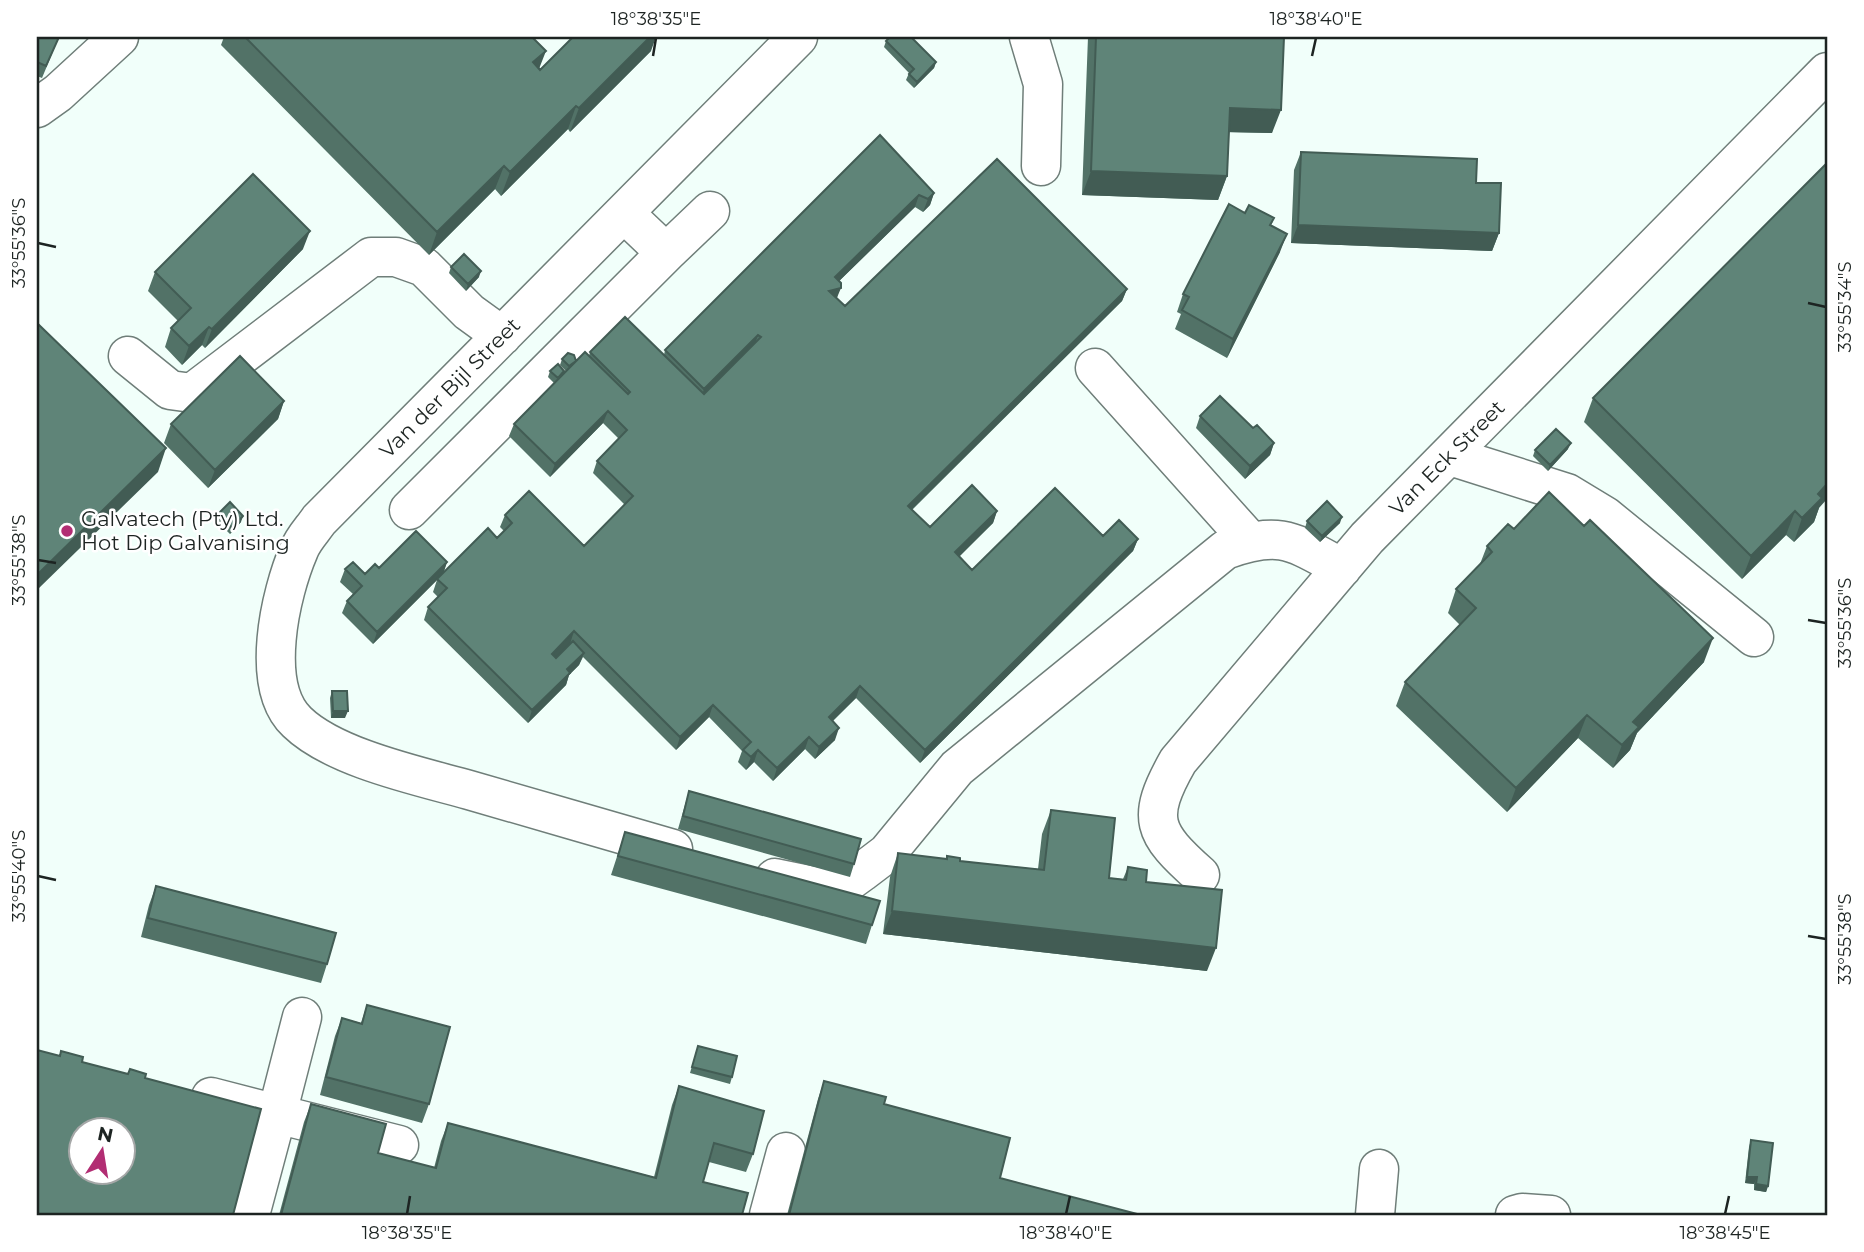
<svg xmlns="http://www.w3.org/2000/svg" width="1864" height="1252" font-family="Montserrat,sans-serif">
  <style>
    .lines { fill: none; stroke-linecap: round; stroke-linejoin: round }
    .minor-casing { stroke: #6f7e79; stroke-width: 41 }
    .minor { stroke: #fff; stroke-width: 38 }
    .wall { fill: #527267 }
    .shaded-wall { fill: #425c54 }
    .building { fill: #5f8478; stroke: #425c54; stroke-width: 2; fill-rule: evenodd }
    .ticks { fill: none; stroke: #1d2422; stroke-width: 2.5 }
    .poi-dot { fill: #b22d73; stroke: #fff; stroke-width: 2.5 }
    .labels { text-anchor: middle; stroke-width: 5; stroke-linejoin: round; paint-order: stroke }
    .street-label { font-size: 21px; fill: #1d2422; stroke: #fff }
    .poi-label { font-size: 21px; fill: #1d2422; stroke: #fff; text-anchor: start }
    .neatline { fill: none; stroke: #1d2422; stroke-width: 2.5 }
    .ticks-label { font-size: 18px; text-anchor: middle; fill: #1d2422 }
  </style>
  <rect width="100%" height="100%" fill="#f1fffa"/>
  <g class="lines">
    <g class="minor-casing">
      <path id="minor" d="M 1029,37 L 1043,84 L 1041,166
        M 37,108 L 58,93 L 119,37
        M 666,253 L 710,211
        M 128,356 L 170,390 L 192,393 L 371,257 L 396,257 L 424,267 L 469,312 L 502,336
        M 1095,368 L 1250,541
        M 1450,456 L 1567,493 L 1605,516 L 1754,637
        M 409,510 L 666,253 L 624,213
        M 673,849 C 605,829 537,810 469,790 C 419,776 334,758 297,722 C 259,686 280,594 299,550 C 303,539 313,529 319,520 L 798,37
        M 1200,875 C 1153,833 1145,819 1178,761 L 1367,538 L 1827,72
        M 775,878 L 819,887 L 844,885 L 862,872 L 887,853 L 957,768 L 1225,550 C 1281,530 1292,541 1342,568
        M 302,1017 L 277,1114 L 399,1145
        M 211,1097 L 277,1114 L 250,1215
        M 769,1215 L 786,1152
        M 1375,1215 L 1379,1169
        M 1515,1215 L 1522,1213 L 1551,1215"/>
    </g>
    <use href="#minor" class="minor"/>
  </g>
  <path class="wall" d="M 37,37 L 59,37 L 42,78 L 37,76 Z
    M 224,37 L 532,37 L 540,70 L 651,51 L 570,132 L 568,129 L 501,196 L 495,189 L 429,255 L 221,45 Z
    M 1088,37 L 1284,37 L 1272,133 L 1229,132 L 1227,176 L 1218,200 L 1082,195 Z
    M 886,41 L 936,62 L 934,68 L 914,88 L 906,80 L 909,73 L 884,47 Z
    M 880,135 L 934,193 L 930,205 L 923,212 L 915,207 L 839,281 L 837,298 L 845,306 L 1127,289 L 1122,301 L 912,510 L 930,527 L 997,511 L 993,523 L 959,556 L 972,570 L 1103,536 L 1138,539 L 1133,551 L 920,763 L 856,698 L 833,721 L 835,740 L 815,759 L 805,749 L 773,781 L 754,762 L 746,770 L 738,762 L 742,751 L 709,717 L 676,750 L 583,657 L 579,665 L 569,675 L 566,685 L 528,723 L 424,620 L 428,607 L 438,597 L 433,592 L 437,580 L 373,644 L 342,613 L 347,601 L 353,594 L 340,582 L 345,569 L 365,574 L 379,568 L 447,562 L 443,574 L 497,538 L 504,531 L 500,527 L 505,515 L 584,546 L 625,505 L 593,473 L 597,461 L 619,439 L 603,423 L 550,477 L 509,436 L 514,424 L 554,383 L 548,377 L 550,371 L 563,375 L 566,371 L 560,365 L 562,359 L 575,363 L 589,356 L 590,352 L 664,355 L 665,350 Z
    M 1301,152 L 1476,183 L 1499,233 L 1492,251 L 1291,243 L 1294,170 Z
    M 1245,213 L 1274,218 L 1271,226 L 1280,252 L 1227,358 L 1175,329 L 1181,314 L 1177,312 L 1183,294 Z
    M 303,249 L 205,348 L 202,345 L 182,365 L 165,347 L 171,328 L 178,321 L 148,291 L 155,272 Z
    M 451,267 L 479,277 L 466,291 L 449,273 Z
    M 1593,398 L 1819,508 L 1814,522 L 1794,542 L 1786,535 L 1742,579 L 1584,422 Z
    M 284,401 L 278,419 L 208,488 L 164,443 L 171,424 Z
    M 1200,416 L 1253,428 L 1274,443 L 1270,455 L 1245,479 L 1196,428 Z
    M 1568,449 L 1548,471 L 1533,456 L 1535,450 Z
    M 218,514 L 241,522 L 230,534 L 216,520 Z
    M 1307,521 L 1340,523 L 1320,542 L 1305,528 Z
    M 1514,529 L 1704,662 L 1637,733 L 1630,750 L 1613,768 L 1578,738 L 1507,812 L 1396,706 L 1405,682 L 1460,625 L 1448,613 L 1456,589 L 1480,564 L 1487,546 Z
    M 332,691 L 345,718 L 331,718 L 330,698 Z
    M 689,791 L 854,864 L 850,877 L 678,829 Z
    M 1051,810 L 1109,878 L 1123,879 L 1128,867 L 1146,882 L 1207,971 L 883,934 L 890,877 L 898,853 L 946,859 L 947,856 L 960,861 L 1038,869 L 1042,834 Z
    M 625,832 L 872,925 L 866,944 L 611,875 Z
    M 156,886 L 327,964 L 321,983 L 141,937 L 149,905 Z
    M 367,1005 L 429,1104 L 422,1123 L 320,1095 L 335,1036 L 342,1018 L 361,1023 Z
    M 696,1052 L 732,1077 L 730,1084 L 690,1073 Z
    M 824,1081 L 884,1104 L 1000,1178 L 1141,1215 L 787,1215 L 818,1099 Z
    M 679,1086 L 753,1154 L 746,1172 L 709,1162 L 703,1182 L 742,1215 L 279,1215 L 304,1122 L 311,1104 L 378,1153 L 434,1168 L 441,1141 L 448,1123 L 654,1177 L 672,1105 Z
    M 1751,1140 L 1768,1186 L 1766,1192 L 1754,1190 L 1754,1184 L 1745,1183 L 1749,1147 Z"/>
  <path class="shaded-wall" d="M 650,37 L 656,37 L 651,51 L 570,132 L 579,108 Z
    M 546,51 L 537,74 L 533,62 Z
    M 936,62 L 934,68 L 914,88 L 917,82 Z
    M 576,106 L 568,129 L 501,196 L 510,172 Z
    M 1230,108 L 1281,110 L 1272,133 L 1221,132 Z
    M 504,166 L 495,189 L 429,255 L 437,232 Z
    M 1091,171 L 1227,176 L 1218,200 L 1082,195 Z
    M 934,193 L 930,205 L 923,212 L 928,199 Z
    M 919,195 L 915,207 L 831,289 L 835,277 Z
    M 1298,225 L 1499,233 L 1492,251 L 1291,243 Z
    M 310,231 L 303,249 L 205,348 L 212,329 Z
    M 1287,234 L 1280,252 L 1227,358 L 1233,339 Z
    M 481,271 L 479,277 L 466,291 L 468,284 Z
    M 841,288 L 836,300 L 829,291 Z
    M 1127,289 L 1122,301 L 903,518 L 908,506 Z
    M 209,327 L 202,345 L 182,365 L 189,346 Z
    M 758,335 L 754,347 L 700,401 L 704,389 Z
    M 284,401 L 278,419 L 208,488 L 215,470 Z
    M 608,411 L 603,423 L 550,477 L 555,464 Z
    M 1274,443 L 1270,455 L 1245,479 L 1250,466 Z
    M 1571,443 L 1568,449 L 1548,471 L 1550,465 Z
    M 166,448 L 158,472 L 37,590 L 37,575 Z
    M 1827,484 L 1827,499 L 1819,508 L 1814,522 L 1794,542 L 1802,518 L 1818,494 Z
    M 997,511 L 993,523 L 951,565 L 955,552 Z
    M 1795,511 L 1786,535 L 1742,579 L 1751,556 Z
    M 243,516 L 241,522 L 230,534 L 232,528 Z
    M 1342,517 L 1340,523 L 1320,542 L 1322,536 Z
    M 1138,539 L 1133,551 L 920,763 L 925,750 Z
    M 447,562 L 443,574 L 373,644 L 377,632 Z
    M 574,631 L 570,644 L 547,667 L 552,654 Z
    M 1713,638 L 1704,662 L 1637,733 L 1630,750 L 1613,768 L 1622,745 L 1633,722 Z
    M 584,653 L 579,665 L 569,675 L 566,685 L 528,723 L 532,710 L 567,669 Z
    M 860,686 L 856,698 L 824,729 L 829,717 Z
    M 713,705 L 709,717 L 676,750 L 680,737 Z
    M 333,711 L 348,711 L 345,718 L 331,718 Z
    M 1587,715 L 1578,738 L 1507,812 L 1516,788 Z
    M 839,728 L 835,740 L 815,759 L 819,747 Z
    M 809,737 L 805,749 L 773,781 L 777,768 Z
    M 758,750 L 754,762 L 746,770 L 751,757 Z
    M 892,911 L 1216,948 L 1207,971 L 883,934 Z
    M 1747,1177 L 1757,1177 L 1754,1184 L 1745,1183 Z
    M 1756,1184 L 1768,1186 L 1766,1192 L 1754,1190 Z"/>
  <path class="building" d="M 37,37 L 59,37 L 46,66 L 37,62 Z
    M 245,37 L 532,37 L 546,51 L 533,62 L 540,70 L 573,37 L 650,37 L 579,108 L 576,106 L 510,172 L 504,166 L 437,232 Z
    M 890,37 L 911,37 L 936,62 L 917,82 L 909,74 L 914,69 L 886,41 Z
    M 1096,37 L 1284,37 L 1281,110 L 1230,108 L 1227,176 L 1091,171 Z
    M 880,135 L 934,193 L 928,199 L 919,195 L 835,277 L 841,283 L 841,288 L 829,291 L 845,306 L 997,159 L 1127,289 L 908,506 L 930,527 L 972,485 L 997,511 L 955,552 L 972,570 L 1055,488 L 1103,536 L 1119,520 L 1138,539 L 925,750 L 860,686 L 829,717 L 839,728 L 819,747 L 809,737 L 777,768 L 758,750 L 751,757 L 743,750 L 751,742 L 713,705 L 680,737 L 574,631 L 552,654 L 556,658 L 573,641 L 584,653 L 567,669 L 570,673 L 532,710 L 428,607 L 447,588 L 437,579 L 488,528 L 497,538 L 512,523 L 505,515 L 529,491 L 584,546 L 633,496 L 597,461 L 627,430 L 608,411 L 555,464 L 514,424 L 585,352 L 628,394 L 630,392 L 590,352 L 625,317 L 704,394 L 761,337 L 758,335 L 704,389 L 665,350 Z
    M 1301,152 L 1477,159 L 1476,183 L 1501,183 L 1499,233 L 1298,225 Z
    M 1827,163 L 1827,484 L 1818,494 L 1822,498 L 1802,518 L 1795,511 L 1751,556 L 1593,398 Z
    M 253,174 L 310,231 L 212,329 L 209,327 L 189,346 L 171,328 L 191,308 L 155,272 Z
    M 1229,204 L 1245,213 L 1249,205 L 1274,218 L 1270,225 L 1287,234 L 1233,339 L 1182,310 L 1189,297 L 1183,294 Z
    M 464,254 L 481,271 L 468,284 L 451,267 Z
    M 37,323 L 166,448 L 37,575 Z
    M 568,353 L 574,355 L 576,361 L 569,366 L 562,359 Z
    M 240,356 L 284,401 L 215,470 L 171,424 Z
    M 558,364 L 564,371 L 558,378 L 550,371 Z
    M 1220,396 L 1253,428 L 1257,425 L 1274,443 L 1250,466 L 1200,416 Z
    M 1556,429 L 1571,443 L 1550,465 L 1535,450 Z
    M 1549,492 L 1584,526 L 1590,520 L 1713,638 L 1633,722 L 1639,727 L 1622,745 L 1587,715 L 1516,788 L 1405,682 L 1476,608 L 1456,589 L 1492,552 L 1487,546 L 1508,524 L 1514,529 Z
    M 1327,501 L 1342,517 L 1322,536 L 1307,521 Z
    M 230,502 L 243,516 L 232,528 L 218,514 Z
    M 416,531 L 447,562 L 377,632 L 347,601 L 362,586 L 345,569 L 353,562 L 365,574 L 375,564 L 379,568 Z
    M 332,691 L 347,691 L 348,711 L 333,711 Z
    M 689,791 L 861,839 L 854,864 L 683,816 Z
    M 1051,810 L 1115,818 L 1109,878 L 1126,880 L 1128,867 L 1147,870 L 1146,882 L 1222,890 L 1216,948 L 892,911 L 898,853 L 947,859 L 947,856 L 960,858 L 960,861 L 1044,870 Z
    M 625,832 L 880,901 L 872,925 L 618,856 Z
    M 156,886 L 336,933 L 327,964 L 148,918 Z
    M 367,1005 L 450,1027 L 429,1104 L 326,1077 L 342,1018 L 362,1024 Z
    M 698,1046 L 737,1056 L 732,1077 L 692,1067 Z
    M 37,1050 L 60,1056 L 61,1051 L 83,1057 L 82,1062 L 128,1074 L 130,1069 L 146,1074 L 145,1078 L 261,1109 L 233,1215 L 37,1215 ZM 80,1130 L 122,1130 L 122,1172 L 80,1172 Z
    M 824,1081 L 886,1097 L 884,1104 L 1010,1138 L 1000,1178 L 1141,1215 L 789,1215 Z
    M 679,1086 L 764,1111 L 753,1154 L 714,1143 L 703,1182 L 748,1193 L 742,1215 L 281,1215 L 311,1104 L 386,1124 L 378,1153 L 436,1168 L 448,1123 L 656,1178 Z
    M 1751,1140 L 1773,1143 L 1768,1186 L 1756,1184 L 1757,1177 L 1747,1177 Z"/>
  <path class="ticks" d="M 653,56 L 656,38M 1312,56 L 1316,38M 38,243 L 56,247M 1808,303 L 1826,307M 38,560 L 56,563M 1808,620 L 1826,623M 38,876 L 56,880M 1808,936 L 1826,939M 407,1214 L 410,1196M 1066,1214 L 1070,1196M 1725,1214 L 1729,1196"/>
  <circle class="poi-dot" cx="67" cy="531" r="7"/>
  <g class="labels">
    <g class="street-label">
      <text transform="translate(450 388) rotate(-45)" y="7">Van der Bijl Street</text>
      <text transform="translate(1447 458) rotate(-45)" y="7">Van Eck Street</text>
    </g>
    <g class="poi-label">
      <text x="81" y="526">Galvatech (Pty) Ltd.<tspan x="81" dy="24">Hot Dip Galvanising</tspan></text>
    </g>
  </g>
  <rect width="1864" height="1252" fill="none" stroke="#ffffff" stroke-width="77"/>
  <g transform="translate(102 1151) rotate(12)"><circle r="33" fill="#ffffff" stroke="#a5a7a7" stroke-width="2"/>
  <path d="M0-5L12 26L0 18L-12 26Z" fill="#b22d73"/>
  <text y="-10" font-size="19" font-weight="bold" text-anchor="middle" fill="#1d2422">N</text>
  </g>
  <rect x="38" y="38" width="1788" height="1176" class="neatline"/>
  <g class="ticks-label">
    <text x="656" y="25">18°38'35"E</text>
    <text x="1316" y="25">18°38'40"E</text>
    <text transform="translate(19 243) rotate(-90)" y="6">33°55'36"S</text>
    <text transform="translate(1845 307) rotate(-90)" y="6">33°55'34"S</text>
    <text transform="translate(19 560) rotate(-90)" y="6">33°55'38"S</text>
    <text transform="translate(1845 623) rotate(-90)" y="6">33°55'36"S</text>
    <text transform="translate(19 876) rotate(-90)" y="6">33°55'40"S</text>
    <text transform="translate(1845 939) rotate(-90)" y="6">33°55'38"S</text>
    <text x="407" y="1239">18°38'35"E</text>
    <text x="1066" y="1239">18°38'40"E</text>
    <text x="1725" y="1239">18°38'45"E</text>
  </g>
</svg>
